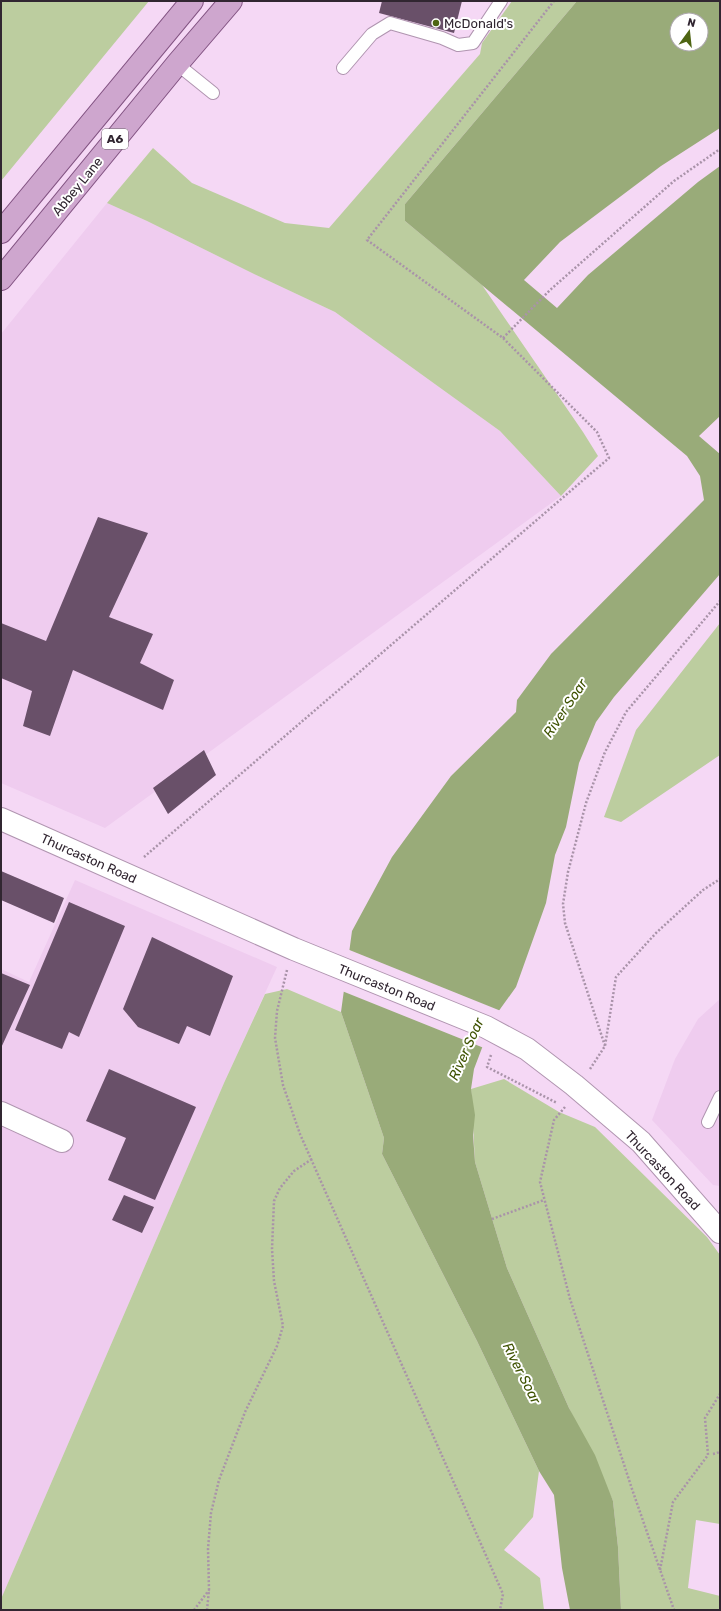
<svg xmlns="http://www.w3.org/2000/svg" width="721" height="1611" font-family="Rubik,sans-serif">
  <style>
    .built { fill: #efccef }
    .green { fill: #bccd9f }
    .water { fill: #99ab79; fill-rule: evenodd }
    .pier { fill: #f5d8f5 }
    .building { fill: #695069 }
    .lines { fill: none; stroke-linecap: round; stroke-linejoin: round }
    .lane-casing { stroke: #b095b0; stroke-width: 14 }
    .street-casing { stroke: #b095b0; stroke-width: 24 }
    .primary-casing { stroke: #825382; stroke-width: 24 }
    .path { stroke: #a993a9; stroke-width: 2.5; stroke-dasharray: 2 2; stroke-linecap: butt }
    .lane { stroke: #fff; stroke-width: 12 }
    .street { stroke: #fff; stroke-width: 22 }
    .primary { stroke: #cea6ce; stroke-width: 22 }
    .poi-dot { fill: #4e6513; stroke: #fff; stroke-width: 1.5 }
    .labels { text-anchor: middle; stroke-width: 4; stroke-linejoin: round; paint-order: stroke }
    .shield { fill: #fff; stroke: #6f676f; stroke-width: 1 }
    .shield-label { font-size: 12px; font-weight: bold; fill: #312631 }
    .poi-label { font-size: 13px; fill: #312631; stroke: #fff; text-anchor: start }
    .street-label { font-size: 13px; fill: #312631; stroke: #fff }
    .water-label { font-size: 14px; font-style: italic; fill: #3e5200; stroke: #fff }
  </style>
  <rect width="100%" height="100%" fill="#f5d8f5"/>
  <path class="built" d="M 107,203 L 147,221 L 252,273 L 335,312 L 500,431 L 561,496 L 105,828 L 1,783 L 1,334 Z
    M 75,880 L 277,967 L 224,1083 L 1,1599 L 1,969 L 29,982 Z
    M 720,999 L 720,1186 L 713,1185 L 652,1120 L 675,1059 L 698,1019 Z"/>
  <path class="green" d="M 1,1 L 149,1 L 1,181 Z
    M 512,1 L 577,1 L 405,204 L 405,221 L 482,285 L 583,432 L 598,456 L 561,496 L 500,431 L 335,312 L 252,273 L 147,221 L 107,203 L 153,148 L 192,183 L 285,223 L 329,228 L 480,54 L 482,43 Z
    M 720,623 L 720,755 L 621,822 L 604,817 L 636,730 Z
    M 287,989 L 341,1012 L 384,1138 L 382,1154 L 477,1341 L 539,1471 L 533,1517 L 504,1550 L 540,1578 L 544,1610 L 1,1610 L 1,1599 L 224,1083 L 265,994 Z
    M 504,1079 L 559,1112 L 595,1127 L 707,1237 L 720,1255 L 720,1524 L 696,1520 L 688,1588 L 720,1596 L 720,1610 L 621,1610 L 618,1547 L 613,1501 L 569,1408 L 507,1268 L 475,1162 L 471,1089 Z"/>
  <path class="water" d="M 577,1 L 720,1 L 720,128 L 661,166 L 560,242 L 524,280 L 557,308 L 588,275 L 698,182 L 720,166 L 720,416 L 699,436 L 720,454 L 720,574 L 614,697 L 596,722 L 579,763 L 566,827 L 555,855 L 546,903 L 516,987 L 493,1019 L 474,1069 L 471,1089 L 475,1115 L 473,1135 L 475,1162 L 507,1268 L 569,1408 L 595,1455 L 613,1501 L 618,1547 L 621,1610 L 570,1610 L 562,1568 L 554,1495 L 539,1471 L 477,1341 L 382,1154 L 384,1138 L 341,1012 L 352,931 L 392,857 L 451,776 L 516,712 L 517,700 L 551,654 L 704,500 L 700,476 L 687,456 L 405,221 L 405,204 ZM 677,20 L 701,20 L 701,44 L 677,44 Z"/>
  <path class="pier" d="M 347,949 L 501,1011 L 495,1020 L 484,1048 L 342,991 Z"/>
  <path class="building" d="M 382,1 L 462,1 L 454,33 L 379,13 Z
    M 98,517 L 148,533 L 109,617 L 153,634 L 140,663 L 174,680 L 163,710 L 73,670 L 50,736 L 23,726 L 32,691 L 1,678 L 1,623 L 46,641 Z
    M 204,750 L 216,775 L 168,814 L 153,788 Z
    M 1,871 L 64,898 L 54,923 L 1,900 Z
    M 69,902 L 125,926 L 79,1037 L 69,1032 L 62,1049 L 15,1030 Z
    M 152,937 L 233,976 L 210,1036 L 187,1026 L 179,1044 L 138,1027 L 123,1009 Z
    M 1,973 L 30,985 L 1,1048 Z
    M 109,1069 L 196,1107 L 155,1200 L 108,1180 L 126,1138 L 86,1121 Z
    M 124,1195 L 154,1207 L 142,1233 L 112,1220 Z"/>
  <g class="lines">
    <g class="lane-casing">
      <path id="lane" d="M 177,64 L 213,93
        M 343,68 L 372,34 L 390,23 L 442,38 L 458,45 L 473,43 L 501,1
        M 708,1122 L 720,1097"/>
    </g>
    <g class="street-casing">
      <path id="street" d="M 1,819 L 294,949 L 486,1027 L 527,1049 L 574,1085 L 641,1142 L 720,1232
        M 1,1113 L 62,1141"/>
    </g>
    <g class="primary-casing">
      <path id="primary" d="M 1,232 L 192,1
        M 1,279 L 177,64 L 231,1"/>
    </g>
    <path class="path" d="M 503,338 L 550,290 L 674,181 L 720,149
      M 144,857 L 609,458 L 597,432 L 503,338 L 367,240 L 554,1
      M 287,970 L 277,1011 L 275,1038 L 283,1085 L 300,1134 L 503,1594 L 500,1610
      M 605,1046 L 565,923 L 563,904 L 568,872 L 586,803 L 605,752 L 626,712 L 720,601
      M 491,1055 L 487,1067 L 557,1103
      M 590,1069 L 605,1046 L 616,977 L 656,933 L 703,890 L 720,879
      M 565,1107 L 554,1120 L 540,1182 L 570,1299 L 632,1489 L 674,1610
      M 492,1219 L 544,1200
      M 713,1454 L 720,1452
      M 660,1570 L 673,1502 L 708,1455 L 705,1418 L 720,1394
      M 194,1610 L 209,1590
      M 207,1610 L 209,1590 L 208,1549 L 211,1513 L 219,1480 L 245,1412 L 277,1346 L 283,1326 L 274,1281 L 272,1249 L 274,1201 L 280,1188 L 294,1171 L 312,1159"/>
    <use href="#lane" class="lane"/>
    <use href="#street" class="street"/>
    <use href="#primary" class="primary"/>
  </g>
  <circle class="poi-dot" cx="436" cy="23" r="4"/>
  <g class="labels">
    <rect class="shield" x="102" y="129" width="26" height="20" rx="3"/>
    <g class="shield-label">
      <text x="115" y="143">A6</text>
    </g>
    <g class="poi-label">
      <text x="444" y="28">McDonald's</text>
    </g>
    <g class="street-label">
      <text transform="translate(77 186) rotate(-51)" y="5">Abbey Lane</text>
      <text transform="translate(89 858) rotate(24)" y="5">Thurcaston Road</text>
      <text transform="translate(387 987) rotate(22)" y="5">Thurcaston Road</text>
      <text transform="translate(663 1170) rotate(47)" y="5">Thurcaston Road</text>
    </g>
    <g class="water-label">
      <text transform="translate(565 708) rotate(-56)" y="5">River Soar</text>
      <text transform="translate(466 1049) rotate(-66)" y="5">River Soar</text>
      <text transform="translate(522 1373) rotate(63)" y="5">River Soar</text>
    </g>
  </g>
  <rect width="721" height="1611" fill="none" stroke="#312631" stroke-width="4"/>
  <g transform="translate(689 32) rotate(15)"><circle r="19" fill="#ffffff" stroke="#ada8ad"/>
  <path d="M0-3L7 15L0 10L-7 15Z" fill="#4e6513"/>
  <text y="-6" font-size="11" font-weight="bold" text-anchor="middle" fill="#312631">N</text>
  </g>
</svg>
